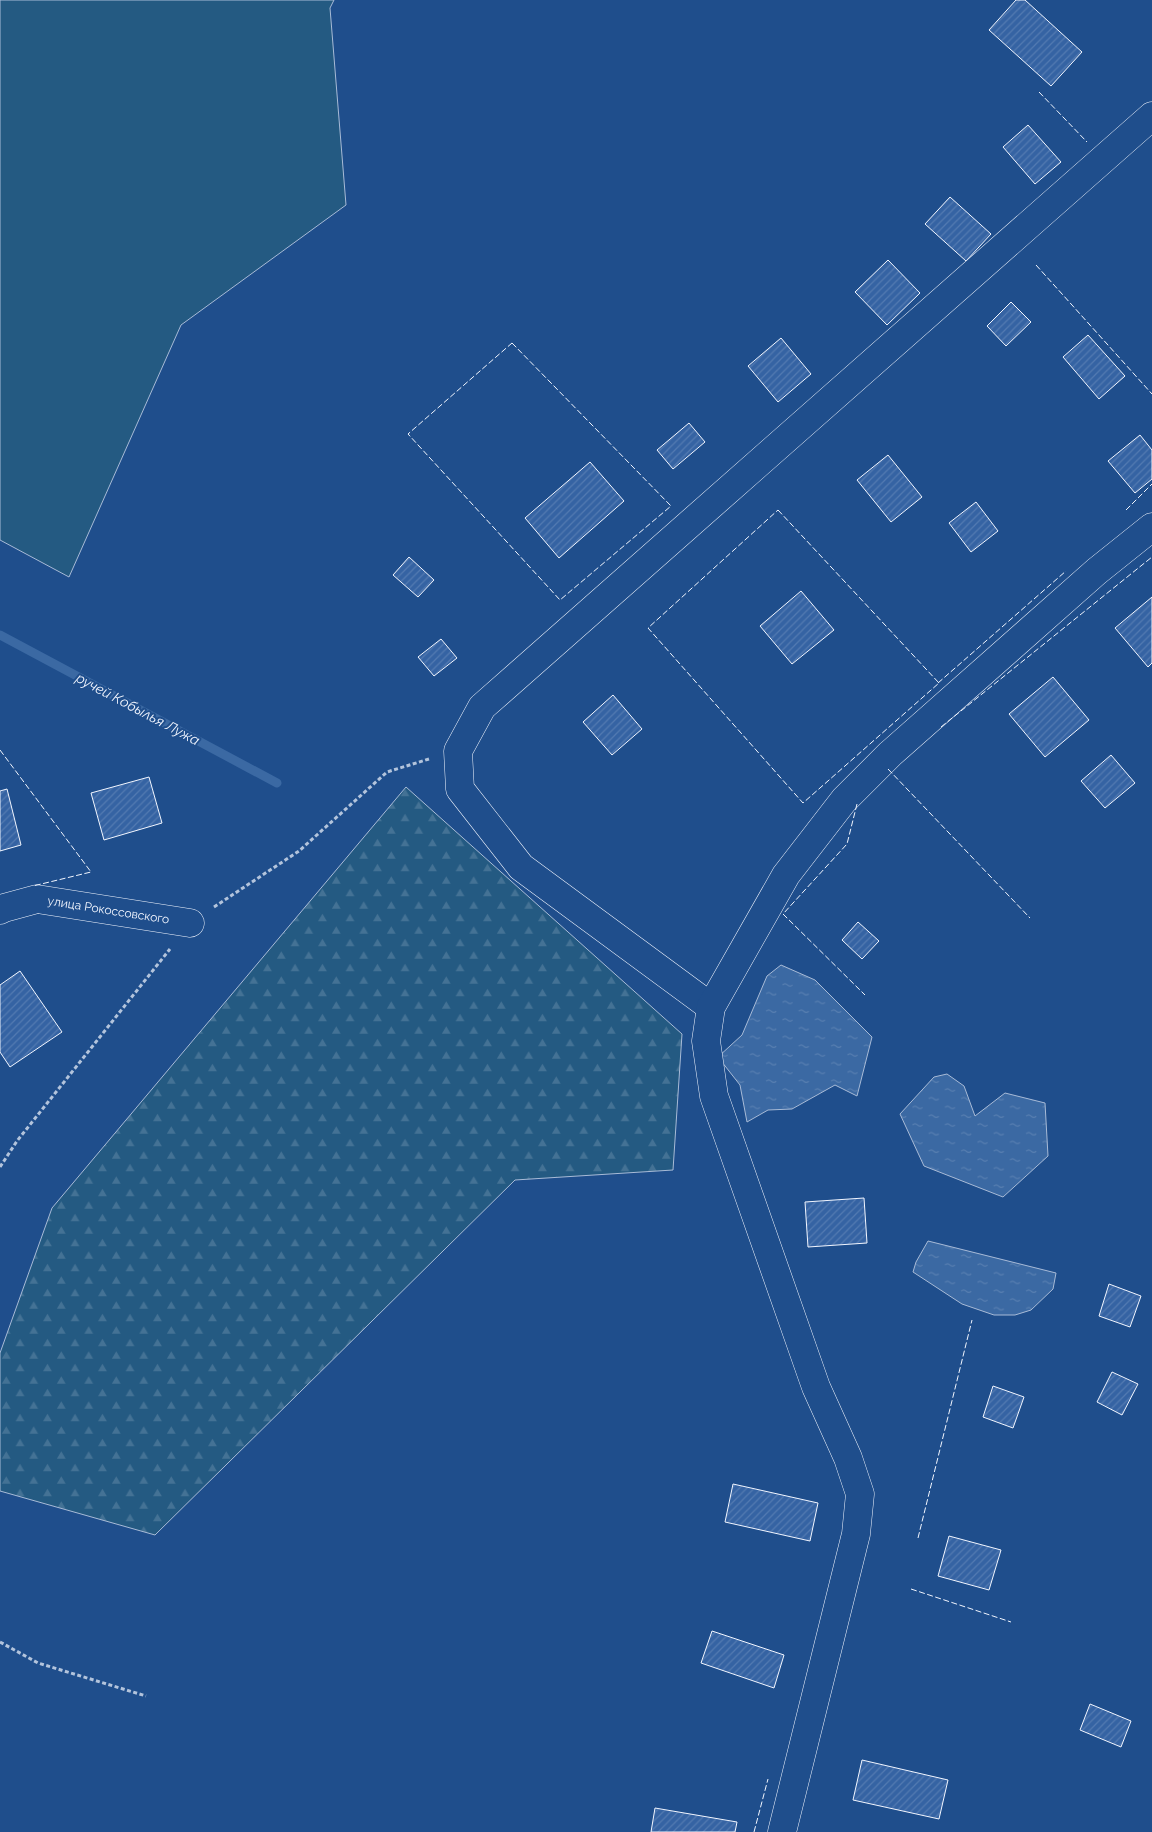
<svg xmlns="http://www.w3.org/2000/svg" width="1152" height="1832" font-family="Raleway,sans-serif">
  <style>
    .green { fill: #245a82; stroke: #a8bbd7 }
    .forest { fill: url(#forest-firs); stroke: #a8bbd7 }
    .water { fill: url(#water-ripples); stroke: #a8bbd7 }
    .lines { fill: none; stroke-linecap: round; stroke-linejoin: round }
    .stream { stroke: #3b69a3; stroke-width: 9 }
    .building { fill: url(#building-hatch); stroke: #f2f6ff }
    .street-casing { stroke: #f2f6ff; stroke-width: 29 }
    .path { stroke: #b3c4dc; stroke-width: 3; stroke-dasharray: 4 2.5; stroke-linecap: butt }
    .street { stroke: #1f4e8c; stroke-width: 28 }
    .fence { stroke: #f2f6ff; stroke-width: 1; stroke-dasharray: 6 2.5; stroke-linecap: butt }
    .labels { text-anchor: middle; stroke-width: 4; stroke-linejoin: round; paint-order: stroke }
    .street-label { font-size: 12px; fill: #f2f6ff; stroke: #1f4e8c }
    .water-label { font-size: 14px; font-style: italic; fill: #f2f6ff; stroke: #1f4e8c }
  </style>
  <defs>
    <pattern id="forest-firs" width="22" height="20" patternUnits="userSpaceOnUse" patternTransform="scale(1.25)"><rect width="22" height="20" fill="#245a82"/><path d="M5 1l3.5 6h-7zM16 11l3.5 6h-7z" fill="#447295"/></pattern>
    <pattern id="water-ripples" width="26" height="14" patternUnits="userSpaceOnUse" patternTransform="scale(1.25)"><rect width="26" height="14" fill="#3b69a3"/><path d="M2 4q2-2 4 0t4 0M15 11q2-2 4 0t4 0" fill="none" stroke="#587fb1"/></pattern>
    <pattern id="building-hatch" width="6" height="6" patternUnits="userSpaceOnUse" patternTransform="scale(1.25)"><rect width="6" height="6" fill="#3563a3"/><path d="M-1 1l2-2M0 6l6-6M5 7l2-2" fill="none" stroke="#537ab1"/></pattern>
  </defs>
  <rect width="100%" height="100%" fill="#1f4e8c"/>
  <path class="green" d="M 0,0 L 334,0 L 330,8 L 346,205 L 181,325 L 69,577 L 0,540 Z"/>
  <path class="forest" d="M 406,787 L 682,1034 L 673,1170 L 515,1180 L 155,1535 L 0,1491 L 0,1353 L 52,1208 Z"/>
  <path class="water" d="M 781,965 L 815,980 L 872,1037 L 857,1096 L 835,1085 L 792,1109 L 768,1110 L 747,1122 L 740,1085 L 718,1057 L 742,1035 L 767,976 Z
    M 947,1074 L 964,1086 L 975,1116 L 1005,1093 L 1045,1103 L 1048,1156 L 1003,1197 L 924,1166 L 900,1114 L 934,1077 Z
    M 928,1241 L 1056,1273 L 1053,1289 L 1031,1310 L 1015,1315 L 994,1315 L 962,1304 L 913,1272 L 916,1262 Z"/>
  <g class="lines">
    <path class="stream" d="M 0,635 L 277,783"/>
  </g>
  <path class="building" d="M 1016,0 L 1025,0 L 1082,52 L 1051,86 L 989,30 Z
    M 1028,125 L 1061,162 L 1035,184 L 1003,147 Z
    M 950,197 L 991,234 L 966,261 L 925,224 Z
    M 888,260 L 920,293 L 887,325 L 855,292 Z
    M 1011,302 L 1031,322 L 1006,346 L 987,326 Z
    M 1088,335 L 1125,376 L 1099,399 L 1063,357 Z
    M 781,338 L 811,374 L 778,402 L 748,366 Z
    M 689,423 L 705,442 L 673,469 L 657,450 Z
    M 1140,435 L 1152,450 L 1152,479 L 1135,493 L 1108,461 Z
    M 888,455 L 922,497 L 891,522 L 857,480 Z
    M 590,462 L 624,501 L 559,558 L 525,518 Z
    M 976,502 L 998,531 L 971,552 L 949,523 Z
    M 409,557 L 434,580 L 418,597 L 393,575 Z
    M 801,591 L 834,630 L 792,664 L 760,626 Z
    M 1152,597 L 1152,663 L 1148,667 L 1115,628 Z
    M 441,639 L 457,658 L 434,676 L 418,657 Z
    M 1053,677 L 1089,720 L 1045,757 L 1009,714 Z
    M 613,695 L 642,729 L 612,755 L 583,722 Z
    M 1111,755 L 1135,783 L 1105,808 L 1081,781 Z
    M 149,777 L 162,823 L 104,840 L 91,793 Z
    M 7,789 L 21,845 L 0,851 L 0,791 Z
    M 858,922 L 879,941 L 862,959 L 842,940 Z
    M 20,971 L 62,1032 L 10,1067 L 0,1052 L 0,985 Z
    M 864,1198 L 867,1243 L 808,1247 L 805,1202 Z
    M 1109,1284 L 1141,1296 L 1130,1327 L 1099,1316 Z
    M 1112,1372 L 1138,1384 L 1122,1415 L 1097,1402 Z
    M 993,1386 L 1024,1397 L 1013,1428 L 983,1417 Z
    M 733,1484 L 818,1503 L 810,1541 L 725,1522 Z
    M 949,1536 L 1001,1550 L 989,1590 L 938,1576 Z
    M 712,1631 L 784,1655 L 774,1688 L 701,1663 Z
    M 1090,1704 L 1131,1721 L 1121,1747 L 1080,1730 Z
    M 862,1760 L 948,1780 L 939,1819 L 853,1800 Z
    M 655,1808 L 737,1822 L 735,1832 L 651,1832 Z"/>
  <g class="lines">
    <g class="street-casing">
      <g id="street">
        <path id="s1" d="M 0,910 L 4,908 L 37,899 L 190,923"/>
        <path d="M 711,1007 L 521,867 L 460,789 L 458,751 L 482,707 L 1152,116"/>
        <path d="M 782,1832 L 856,1534 L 860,1494 L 848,1458 L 816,1387 L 714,1096 L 706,1041 L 711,1007 L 786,875 L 844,800 L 890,754 L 1097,571 L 1152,527"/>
      </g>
    </g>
    <path class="path" d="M 214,907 L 299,851 L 387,772 L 429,759
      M 0,1167 L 17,1141 L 170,949
      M 0,1642 L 38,1663 L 146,1696"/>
    <use href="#street" class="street"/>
    <path class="fence" d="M 1039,92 L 1087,142
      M 1036,265 L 1152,394
      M 512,343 L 671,506 L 560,600 L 408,434 Z
      M 778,510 L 939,683 L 803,803 L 648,628 Z
      M 1126,510 L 1152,484
      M 938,683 L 1066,571
      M 941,727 L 1152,557
      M 0,750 L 91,872 L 33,886
      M 888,769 L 1030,918
      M 857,804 L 847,844 L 783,914 L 865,995
      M 918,1538 L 972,1320
      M 911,1589 L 1011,1622
      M 754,1832 L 768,1779"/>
  </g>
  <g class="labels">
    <g class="street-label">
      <text dy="4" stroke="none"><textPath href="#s1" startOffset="111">улица Рокоссовского</textPath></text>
    </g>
    <g class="water-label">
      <text transform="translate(138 709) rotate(28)" y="5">ручей Кобылья Лужа</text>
    </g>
  </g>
</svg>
